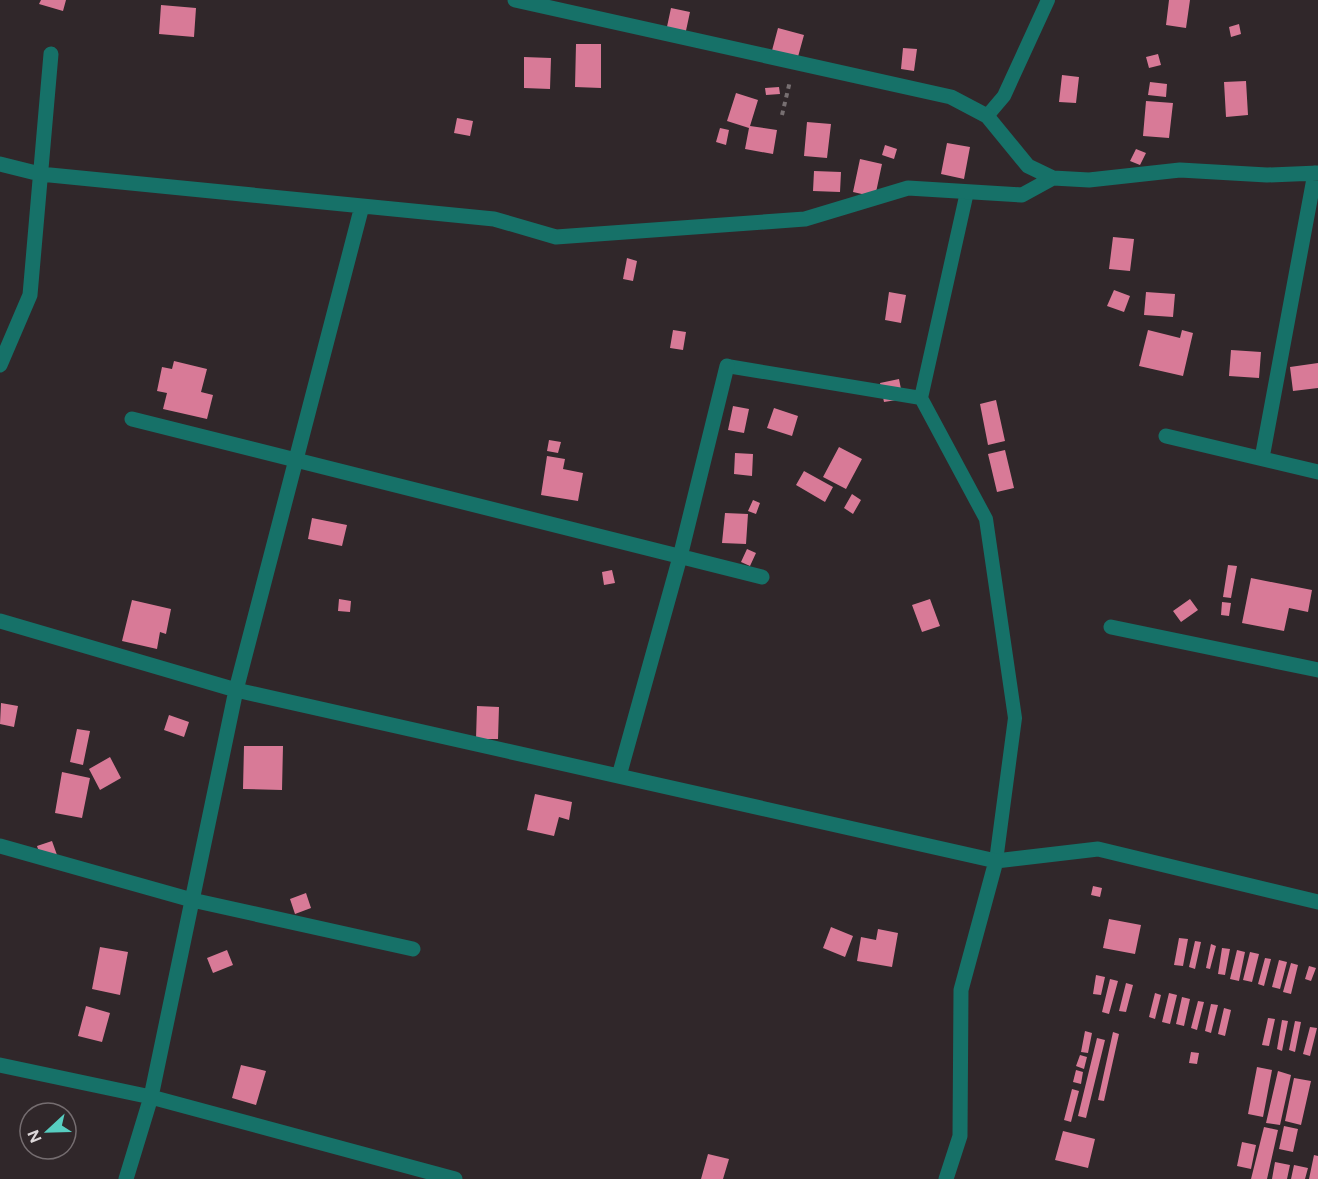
<svg xmlns="http://www.w3.org/2000/svg" width="1318" height="1179" font-family="Figtree,sans-serif">
  <style>
    .building { fill: #d87a97 }
    .lines { fill: none; stroke-linecap: round; stroke-linejoin: round }
    .path { stroke: #776f71; stroke-width: 4; stroke-dasharray: 4.5 4.5; stroke-linecap: butt }
    .lane { stroke: #167168; stroke-width: 14 }
    .street { stroke: #167168; stroke-width: 15 }
  </style>
  <rect width="100%" height="100%" fill="#30272a"/>
  <path class="building" d="M 41,0 L 66,0 L 63,11 L 39,4 Z
    M 1169,0 L 1190,0 L 1186,28 L 1166,25 Z
    M 161,5 L 196,8 L 194,37 L 159,34 Z
    M 671,8 L 690,12 L 684,40 L 665,36 Z
    M 1239,24 L 1241,34 L 1231,37 L 1229,27 Z
    M 778,28 L 804,35 L 796,64 L 770,58 Z
    M 576,44 L 601,44 L 601,88 L 575,87 Z
    M 903,48 L 917,49 L 914,71 L 901,69 Z
    M 1158,54 L 1161,65 L 1149,68 L 1146,57 Z
    M 524,57 L 551,58 L 550,89 L 524,88 Z
    M 1062,75 L 1079,77 L 1076,103 L 1059,102 Z
    M 1246,81 L 1248,115 L 1226,117 L 1224,82 Z
    M 1150,82 L 1167,84 L 1166,97 L 1148,95 Z
    M 779,87 L 780,94 L 766,95 L 765,88 Z
    M 736,93 L 758,100 L 750,126 L 777,130 L 773,154 L 745,149 L 749,128 L 727,121 Z
    M 1146,101 L 1173,103 L 1169,138 L 1143,136 Z
    M 457,118 L 473,121 L 470,136 L 454,133 Z
    M 807,122 L 831,124 L 827,158 L 804,156 Z
    M 720,128 L 729,130 L 726,145 L 716,142 Z
    M 947,143 L 970,147 L 964,179 L 941,174 Z
    M 885,145 L 897,149 L 894,159 L 882,155 Z
    M 1136,149 L 1146,153 L 1140,165 L 1130,161 Z
    M 860,159 L 882,164 L 875,197 L 853,192 Z
    M 814,171 L 841,172 L 840,192 L 813,191 Z
    M 1113,237 L 1134,239 L 1130,271 L 1109,269 Z
    M 627,258 L 637,261 L 633,281 L 623,279 Z
    M 1114,290 L 1130,296 L 1124,312 L 1107,306 Z
    M 889,292 L 906,295 L 901,323 L 885,320 Z
    M 1146,292 L 1175,294 L 1173,317 L 1144,315 Z
    M 673,330 L 686,332 L 683,350 L 670,348 Z
    M 1148,330 L 1180,338 L 1182,330 L 1193,333 L 1183,376 L 1139,366 Z
    M 1231,350 L 1261,352 L 1259,378 L 1229,376 Z
    M 174,361 L 207,369 L 201,392 L 213,395 L 207,419 L 163,409 L 167,393 L 157,391 L 162,367 L 172,369 Z
    M 1318,363 L 1318,388 L 1293,391 L 1290,367 Z
    M 899,379 L 903,399 L 884,402 L 880,383 Z
    M 996,400 L 1005,441 L 988,445 L 980,404 Z
    M 733,406 L 749,409 L 744,433 L 728,430 Z
    M 774,408 L 798,416 L 792,436 L 767,428 Z
    M 549,440 L 561,442 L 558,453 L 547,451 Z
    M 839,447 L 862,459 L 846,489 L 823,477 Z
    M 1005,450 L 1014,488 L 997,492 L 988,454 Z
    M 735,453 L 753,454 L 752,476 L 734,474 Z
    M 547,456 L 565,459 L 563,469 L 583,473 L 578,501 L 541,495 Z
    M 804,471 L 833,487 L 825,502 L 796,485 Z
    M 852,494 L 861,500 L 853,514 L 844,508 Z
    M 753,500 L 760,503 L 756,514 L 748,511 Z
    M 725,513 L 748,514 L 746,544 L 722,543 Z
    M 312,518 L 347,525 L 342,546 L 308,539 Z
    M 747,549 L 756,553 L 750,566 L 741,562 Z
    M 1228,565 L 1237,566 L 1231,598 L 1223,597 Z
    M 612,570 L 615,583 L 604,585 L 602,572 Z
    M 1251,578 L 1312,590 L 1308,612 L 1289,608 L 1284,631 L 1242,623 Z
    M 339,599 L 351,601 L 350,612 L 338,611 Z
    M 930,599 L 940,626 L 922,632 L 912,605 Z
    M 1190,599 L 1198,610 L 1181,622 L 1173,611 Z
    M 132,600 L 171,609 L 166,634 L 160,632 L 157,649 L 122,641 Z
    M 1222,602 L 1231,603 L 1229,616 L 1221,615 Z
    M 1,703 L 18,706 L 14,727 L 0,724 Z
    M 477,706 L 499,707 L 498,739 L 476,739 Z
    M 169,715 L 189,722 L 184,737 L 164,730 Z
    M 77,729 L 90,731 L 83,765 L 70,762 Z
    M 244,746 L 283,746 L 282,790 L 243,789 Z
    M 110,757 L 121,778 L 100,790 L 89,769 Z
    M 62,772 L 90,778 L 82,818 L 55,813 Z
    M 535,794 L 572,802 L 569,820 L 559,817 L 554,836 L 527,830 Z
    M 52,841 L 57,855 L 42,861 L 37,846 Z
    M 1093,886 L 1102,888 L 1100,897 L 1091,895 Z
    M 306,893 L 311,908 L 295,914 L 290,899 Z
    M 1109,919 L 1141,925 L 1135,954 L 1103,948 Z
    M 831,927 L 853,936 L 845,957 L 823,948 Z
    M 878,929 L 898,933 L 892,967 L 857,961 L 861,937 L 876,940 Z
    M 1179,938 L 1188,939 L 1183,966 L 1174,965 Z
    M 1195,941 L 1201,942 L 1195,969 L 1189,967 Z
    M 1211,944 L 1216,946 L 1210,969 L 1206,968 Z
    M 100,947 L 128,952 L 120,995 L 92,989 Z
    M 1222,948 L 1230,949 L 1225,975 L 1218,974 Z
    M 227,950 L 233,965 L 213,973 L 207,958 Z
    M 1237,950 L 1245,952 L 1239,981 L 1230,979 Z
    M 1250,952 L 1259,954 L 1252,982 L 1243,980 Z
    M 1265,958 L 1271,959 L 1264,986 L 1258,984 Z
    M 1279,960 L 1287,962 L 1280,989 L 1272,987 Z
    M 1291,963 L 1298,965 L 1291,994 L 1283,992 Z
    M 1309,966 L 1316,968 L 1311,981 L 1305,979 Z
    M 1096,975 L 1105,977 L 1101,995 L 1093,994 Z
    M 1110,979 L 1118,981 L 1109,1014 L 1102,1012 Z
    M 1126,983 L 1133,985 L 1126,1012 L 1119,1011 Z
    M 1155,993 L 1161,995 L 1155,1019 L 1149,1017 Z
    M 1169,993 L 1177,995 L 1170,1024 L 1162,1022 Z
    M 1182,997 L 1190,999 L 1184,1026 L 1176,1024 Z
    M 1198,1001 L 1204,1002 L 1197,1030 L 1191,1028 Z
    M 1211,1004 L 1218,1005 L 1211,1033 L 1205,1031 Z
    M 86,1006 L 110,1013 L 102,1042 L 78,1036 Z
    M 1224,1008 L 1231,1010 L 1225,1036 L 1218,1034 Z
    M 1268,1018 L 1275,1019 L 1269,1046 L 1262,1045 Z
    M 1282,1020 L 1288,1021 L 1282,1051 L 1277,1049 Z
    M 1295,1021 L 1301,1022 L 1295,1052 L 1289,1050 Z
    M 1310,1027 L 1317,1028 L 1310,1056 L 1303,1054 Z
    M 1085,1031 L 1092,1033 L 1088,1053 L 1081,1052 Z
    M 1113,1032 L 1119,1034 L 1104,1101 L 1098,1100 Z
    M 1097,1038 L 1105,1040 L 1086,1118 L 1078,1116 Z
    M 1191,1052 L 1199,1053 L 1197,1064 L 1189,1063 Z
    M 1080,1055 L 1087,1057 L 1084,1069 L 1076,1066 Z
    M 241,1065 L 266,1071 L 256,1105 L 232,1098 Z
    M 1257,1067 L 1272,1070 L 1263,1117 L 1248,1114 Z
    M 1076,1070 L 1083,1072 L 1081,1084 L 1073,1082 Z
    M 1278,1071 L 1291,1075 L 1280,1125 L 1266,1123 Z
    M 1294,1078 L 1311,1081 L 1301,1125 L 1285,1121 Z
    M 1072,1089 L 1079,1091 L 1071,1122 L 1064,1120 Z
    M 1284,1126 L 1298,1129 L 1293,1152 L 1279,1149 Z
    M 1264,1127 L 1278,1130 L 1267,1179 L 1251,1179 Z
    M 1063,1131 L 1095,1139 L 1088,1168 L 1055,1160 Z
    M 1242,1142 L 1256,1145 L 1251,1169 L 1237,1166 Z
    M 708,1154 L 729,1159 L 723,1179 L 701,1179 Z
    M 1314,1155 L 1318,1156 L 1318,1179 L 1309,1179 Z
    M 1275,1162 L 1290,1165 L 1287,1179 L 1272,1179 Z
    M 1294,1165 L 1308,1168 L 1305,1179 L 1291,1179 Z"/>
  <g class="lines">
    <path class="path" d="M 782,115 L 790,81"/>
    <path class="lane" d="M 987,116 L 1004,96 L 1048,0
      M 967,192 L 921,398 L 986,519 L 1015,718 L 996,861
      M 727,366 L 921,398"/>
    <path class="street" d="M 515,0 L 951,97 L 987,116 L 1028,166 L 1053,178 L 1089,180 L 1180,170 L 1267,175 L 1318,173
      M 0,164 L 40,174 L 494,219 L 556,237 L 805,219 L 908,188 L 1022,195 L 1053,178
      M 0,365 L 30,295 L 51,54
      M 132,419 L 762,577
      M 1166,436 L 1318,472
      M 1262,458 L 1315,173
      M 0,621 L 236,690 L 996,861 L 1098,849 L 1318,902
      M 1111,627 L 1318,670
      M 619,776 L 680,557 L 727,366
      M 0,846 L 192,900 L 413,949
      M 0,1065 L 151,1097 L 455,1179
      M 126,1179 L 151,1097 L 236,690 L 362,206
      M 946,1179 L 960,1136 L 961,990 L 996,861"/>
  </g>
  <g transform="translate(48 1131) rotate(248)"><circle r="28" fill="#30272a" stroke="#756d70" stroke-width="1.5"/>
  <path d="M0-4.5L10 22L0 15L-10 22Z" fill="#57cec1"/>
  <text y="-9" font-size="16" font-weight="bold" text-anchor="middle" fill="#ddd7d9">N</text>
  </g>
</svg>
